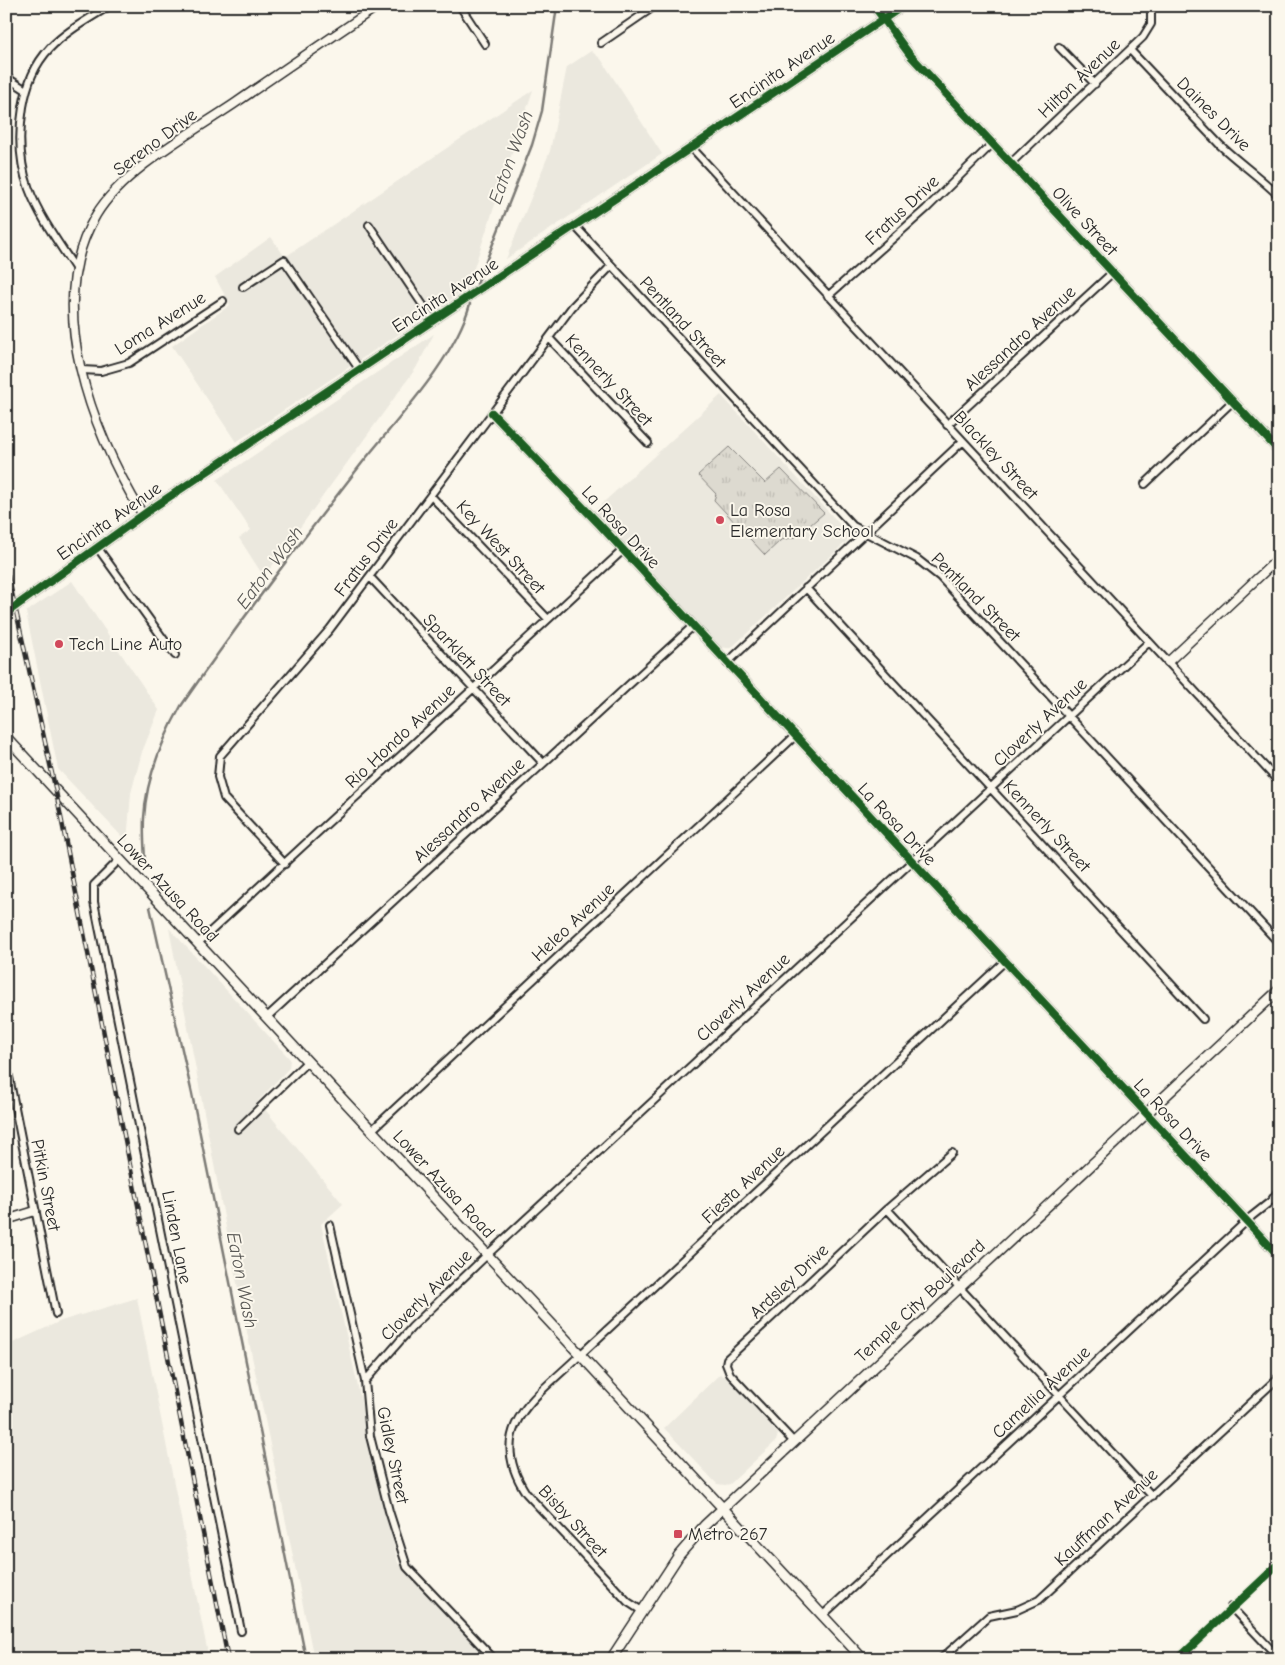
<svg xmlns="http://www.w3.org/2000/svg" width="1285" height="1665" font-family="'Comic Neue',sans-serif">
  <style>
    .built { fill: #ebe8de }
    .grass { fill: url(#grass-tufts); stroke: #84827e }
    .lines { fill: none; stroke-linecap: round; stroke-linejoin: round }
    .stream { stroke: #7b7a75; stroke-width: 2.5 }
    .minor-casing { stroke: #2b2b2b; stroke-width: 10 }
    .tertiary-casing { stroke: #2b2b2b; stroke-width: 11 }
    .secondary-casing { stroke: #2b2b2b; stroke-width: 12 }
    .minor { stroke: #fbf7ec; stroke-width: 6 }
    .tertiary { stroke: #fbf7ec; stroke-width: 8 }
    .secondary { stroke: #fbf7ec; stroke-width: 9 }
    .rail-casing { stroke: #2b2b2b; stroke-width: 4.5 }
    .rail { stroke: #fbf7ec; stroke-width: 2.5; stroke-dasharray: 8; stroke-linecap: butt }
    .cycleway-casing { stroke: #fbf7ec; stroke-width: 11 }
    .cycleway { stroke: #1b5e20; stroke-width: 8 }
    .poi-dot { fill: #d1495b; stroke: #fbf7ec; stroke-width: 2 }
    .labels { text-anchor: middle; stroke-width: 4; stroke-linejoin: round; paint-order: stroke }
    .street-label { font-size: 18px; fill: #2b2b2b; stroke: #fbf7ec }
    .poi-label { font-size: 18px; fill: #2b2b2b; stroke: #fbf7ec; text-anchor: start }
    .water-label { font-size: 19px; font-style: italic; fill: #5a5956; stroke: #fbf7ec }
  </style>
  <defs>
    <pattern id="grass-tufts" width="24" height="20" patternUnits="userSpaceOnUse" patternTransform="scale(1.25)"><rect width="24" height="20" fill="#dddad0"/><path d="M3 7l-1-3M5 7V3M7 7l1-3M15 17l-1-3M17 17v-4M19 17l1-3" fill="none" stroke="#bebbb3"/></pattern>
  </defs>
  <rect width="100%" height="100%" fill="#fbf7ec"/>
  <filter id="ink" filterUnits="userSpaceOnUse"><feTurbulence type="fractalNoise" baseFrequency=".02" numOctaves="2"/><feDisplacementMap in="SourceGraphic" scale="10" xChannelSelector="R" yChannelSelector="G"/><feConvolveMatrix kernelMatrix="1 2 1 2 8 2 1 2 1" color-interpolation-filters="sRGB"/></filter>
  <g filter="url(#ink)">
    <path class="built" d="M 591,51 L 601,59 L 662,154 L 506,259 L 550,151 L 567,67 Z
      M 533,90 L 467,289 L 236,442 L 172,346 L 230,305 L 215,277 L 271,237 L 285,257 Z
      M 434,334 L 416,368 L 264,577 L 239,538 L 251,530 L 217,480 Z
      M 721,395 L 848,533 L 847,541 L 731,648 L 727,648 L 721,647 L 689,614 L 594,511 Z
      M 72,581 L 159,710 L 142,752 L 131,793 L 127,842 L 58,769 L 26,612 Z
      M 169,928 L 290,1059 L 289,1068 L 258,1101 L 343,1204 L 321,1224 L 398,1563 L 487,1659 L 314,1659 L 231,1254 Z
      M 137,1298 L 209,1659 L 6,1659 L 6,1346 L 61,1321 Z
      M 720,1374 L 729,1379 L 778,1434 L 776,1441 L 730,1484 L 725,1485 L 717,1484 L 664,1428 Z"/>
    <path class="grass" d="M 729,447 L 765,483 L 781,469 L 824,513 L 796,537 L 781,540 L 765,555 L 714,500 L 716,494 L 698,475 Z"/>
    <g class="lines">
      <path class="stream" d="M 477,284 L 532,145 L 542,111 L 557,6
        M 145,868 C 145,852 143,835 144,818 C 146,778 162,740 181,706 C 238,623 300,543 362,463 C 398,418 454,360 470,304
        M 150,907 L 192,1094 L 306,1659"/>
      <g class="minor-casing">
        <path id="minor" d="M 460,6 L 485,44
          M 601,43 L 655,6
          M 1059,47 L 1095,84
          M 1130,50 L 1220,145 C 1239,163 1260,177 1279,196
          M 6,77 L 26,90
          M 692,148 L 1279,782
          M 1011,163 L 1143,37 L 1151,24 L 1151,6
          M 369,225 L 433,320
          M 575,226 L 853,526 L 917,559 L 940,577 L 1279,943
          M 75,268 C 38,212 11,178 23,107 C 27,84 34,65 50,48 C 66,31 89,19 109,6
          M 243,287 L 284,260 L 359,369
          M 828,296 L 926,209 L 993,143
          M 549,338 L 648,443
          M 82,370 L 101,371 L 129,363 L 223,301
          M 947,425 L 1112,273
          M 1145,484 L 1233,401
          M 431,496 L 548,619
          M 97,547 L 175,655
          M 370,577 L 543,763
          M 806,588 L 1203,1019
          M 727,663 L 962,442
          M 120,859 L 94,885 L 94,902 L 241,1631
          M 285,864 L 224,798 L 218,777 L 220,756 L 330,629 L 572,307 L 611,266
          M 198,943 L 622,551
          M 267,1017 L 693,626
          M 6,1062 L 56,1314
          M 238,1129 L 308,1061
          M 372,1130 L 795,736
          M 887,1209 L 1152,1496
          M 330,1225 L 365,1381 L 370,1436 L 389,1511 L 407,1567 L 494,1659
          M 365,1381 L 412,1327 L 488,1254 L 1149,642
          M 793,1441 L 730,1374 L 726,1364 L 727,1359 L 887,1209 L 952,1153
          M 1231,1607 L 1279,1658
          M 642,1611 L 628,1602 L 526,1493 C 483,1427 537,1397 580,1355 L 1004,962
          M 823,1615 L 1252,1216 L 1271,1201 L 1279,1190
          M 941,1659 L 989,1616 L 1017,1610 L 1039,1600 L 1279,1377
          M 1178,1659 L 1279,1564"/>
      </g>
      <g class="tertiary-casing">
        <path id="tertiary" d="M 874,6 L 910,55 L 1279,451
          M 492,413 L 599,524 L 1279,1256
          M 143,515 C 93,433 42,306 96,215 C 123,170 191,133 234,104 C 282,71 330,38 378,6
          M 6,613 L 154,507 L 903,6
          M 1168,662 L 1279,558
          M 6,1220 L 35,1211"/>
      </g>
      <g class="secondary-casing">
        <path id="secondary" d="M 6,737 L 863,1659
          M 611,1659 L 679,1555 L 705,1525 L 1279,990"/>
      </g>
      <use href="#minor" class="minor"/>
      <use href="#tertiary" class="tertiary"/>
      <use href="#secondary" class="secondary"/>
      <g class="rail-casing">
        <path id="rail" d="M 6,566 L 55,787 L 228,1659"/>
      </g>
      <use href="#rail" class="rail"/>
      <g class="cycleway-casing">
        <path id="cycleway" d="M 874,6 L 910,55 L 1279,451
          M 492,413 L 599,524 L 1279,1256
          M 6,613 L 154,507 L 903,6
          M 1178,1659 L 1279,1564"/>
      </g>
      <use href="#cycleway" class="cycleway"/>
    </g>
  </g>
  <g class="poi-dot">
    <circle cx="720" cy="520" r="5"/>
    <circle cx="59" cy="644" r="5"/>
    <rect x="673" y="1529" width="10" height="10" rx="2.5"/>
  </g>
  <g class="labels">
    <g class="street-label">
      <text transform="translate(782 70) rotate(-34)" y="6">Encinita Avenue</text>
      <text transform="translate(1079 78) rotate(-44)" y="6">Hilton Avenue</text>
      <text transform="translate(1214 114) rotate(45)" y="6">Daines Drive</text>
      <text transform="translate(155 142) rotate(-37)" y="6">Sereno Drive</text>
      <text transform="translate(902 210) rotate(-43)" y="6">Fratus Drive</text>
      <text transform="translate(1085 221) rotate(47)" y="6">Olive Street</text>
      <text transform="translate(445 295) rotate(-33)" y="6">Encinita Avenue</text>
      <text transform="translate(683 322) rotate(47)" y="6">Pentland Street</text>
      <text transform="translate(160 323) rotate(-32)" y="6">Loma Avenue</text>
      <text transform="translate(1020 338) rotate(-43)" y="6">Alessandro Avenue</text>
      <text transform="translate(609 380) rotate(47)" y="6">Kennerly Street</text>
      <text transform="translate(996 455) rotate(47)" y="6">Blackley Street</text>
      <text transform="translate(109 521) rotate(-35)" y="6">Encinita Avenue</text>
      <text transform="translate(621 527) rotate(47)" y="6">La Rosa Drive</text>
      <text transform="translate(501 547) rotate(47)" y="6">Key West Street</text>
      <text transform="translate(366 557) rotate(-53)" y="6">Fratus Drive</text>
      <text transform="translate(976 597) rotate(45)" y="6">Pentland Street</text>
      <text transform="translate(467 660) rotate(47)" y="6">Sparklett Street</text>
      <text transform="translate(1040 722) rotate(-43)" y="6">Cloverly Avenue</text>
      <text transform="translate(400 736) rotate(-43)" y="6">Rio Hondo Avenue</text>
      <text transform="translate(469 810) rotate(-43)" y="6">Alessandro Avenue</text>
      <text transform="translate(897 824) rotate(47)" y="6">La Rosa Drive</text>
      <text transform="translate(1047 826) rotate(47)" y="6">Kennerly Street</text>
      <text transform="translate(168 888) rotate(47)" y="6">Lower Azusa Road</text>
      <text transform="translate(573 922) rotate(-43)" y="6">Heleo Avenue</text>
      <text transform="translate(743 997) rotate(-43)" y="6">Cloverly Avenue</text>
      <text transform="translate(1173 1120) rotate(47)" y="6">La Rosa Drive</text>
      <text transform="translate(444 1184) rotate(47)" y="6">Lower Azusa Road</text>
      <text transform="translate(743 1184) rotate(-43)" y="6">Fiesta Avenue</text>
      <text transform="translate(46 1185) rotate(79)" y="6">Pitkin Street</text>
      <text transform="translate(177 1237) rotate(79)" y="6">Linden Lane</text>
      <text transform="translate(789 1281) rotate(-43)" y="6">Ardsley Drive</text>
      <text transform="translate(426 1295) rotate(-45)" y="6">Cloverly Avenue</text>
      <text transform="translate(920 1301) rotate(-43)" y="6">Temple City Boulevard</text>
      <text transform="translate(1041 1392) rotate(-43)" y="6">Camellia Avenue</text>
      <text transform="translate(393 1455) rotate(78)" y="6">Gidley Street</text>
      <text transform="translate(1106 1517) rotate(-43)" y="6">Kauffman Avenue</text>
      <text transform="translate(573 1521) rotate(47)" y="6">Bisby Street</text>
    </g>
    <g class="poi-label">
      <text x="730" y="516">La Rosa<tspan x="730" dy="21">Elementary School</tspan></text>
      <text x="69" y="650">Tech Line Auto</text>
      <text x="688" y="1540">Metro 267</text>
    </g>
    <g class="water-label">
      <text transform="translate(510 157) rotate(-70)" y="7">Eaton Wash</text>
      <text transform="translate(269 567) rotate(-53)" y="7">Eaton Wash</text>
      <text transform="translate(243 1280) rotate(79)" y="7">Eaton Wash</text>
    </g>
  </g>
  <rect width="1285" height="1665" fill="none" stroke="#fbf7ec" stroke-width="25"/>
  <rect x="12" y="12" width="1260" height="1640" fill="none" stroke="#2b2b2b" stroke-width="2" filter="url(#ink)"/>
</svg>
